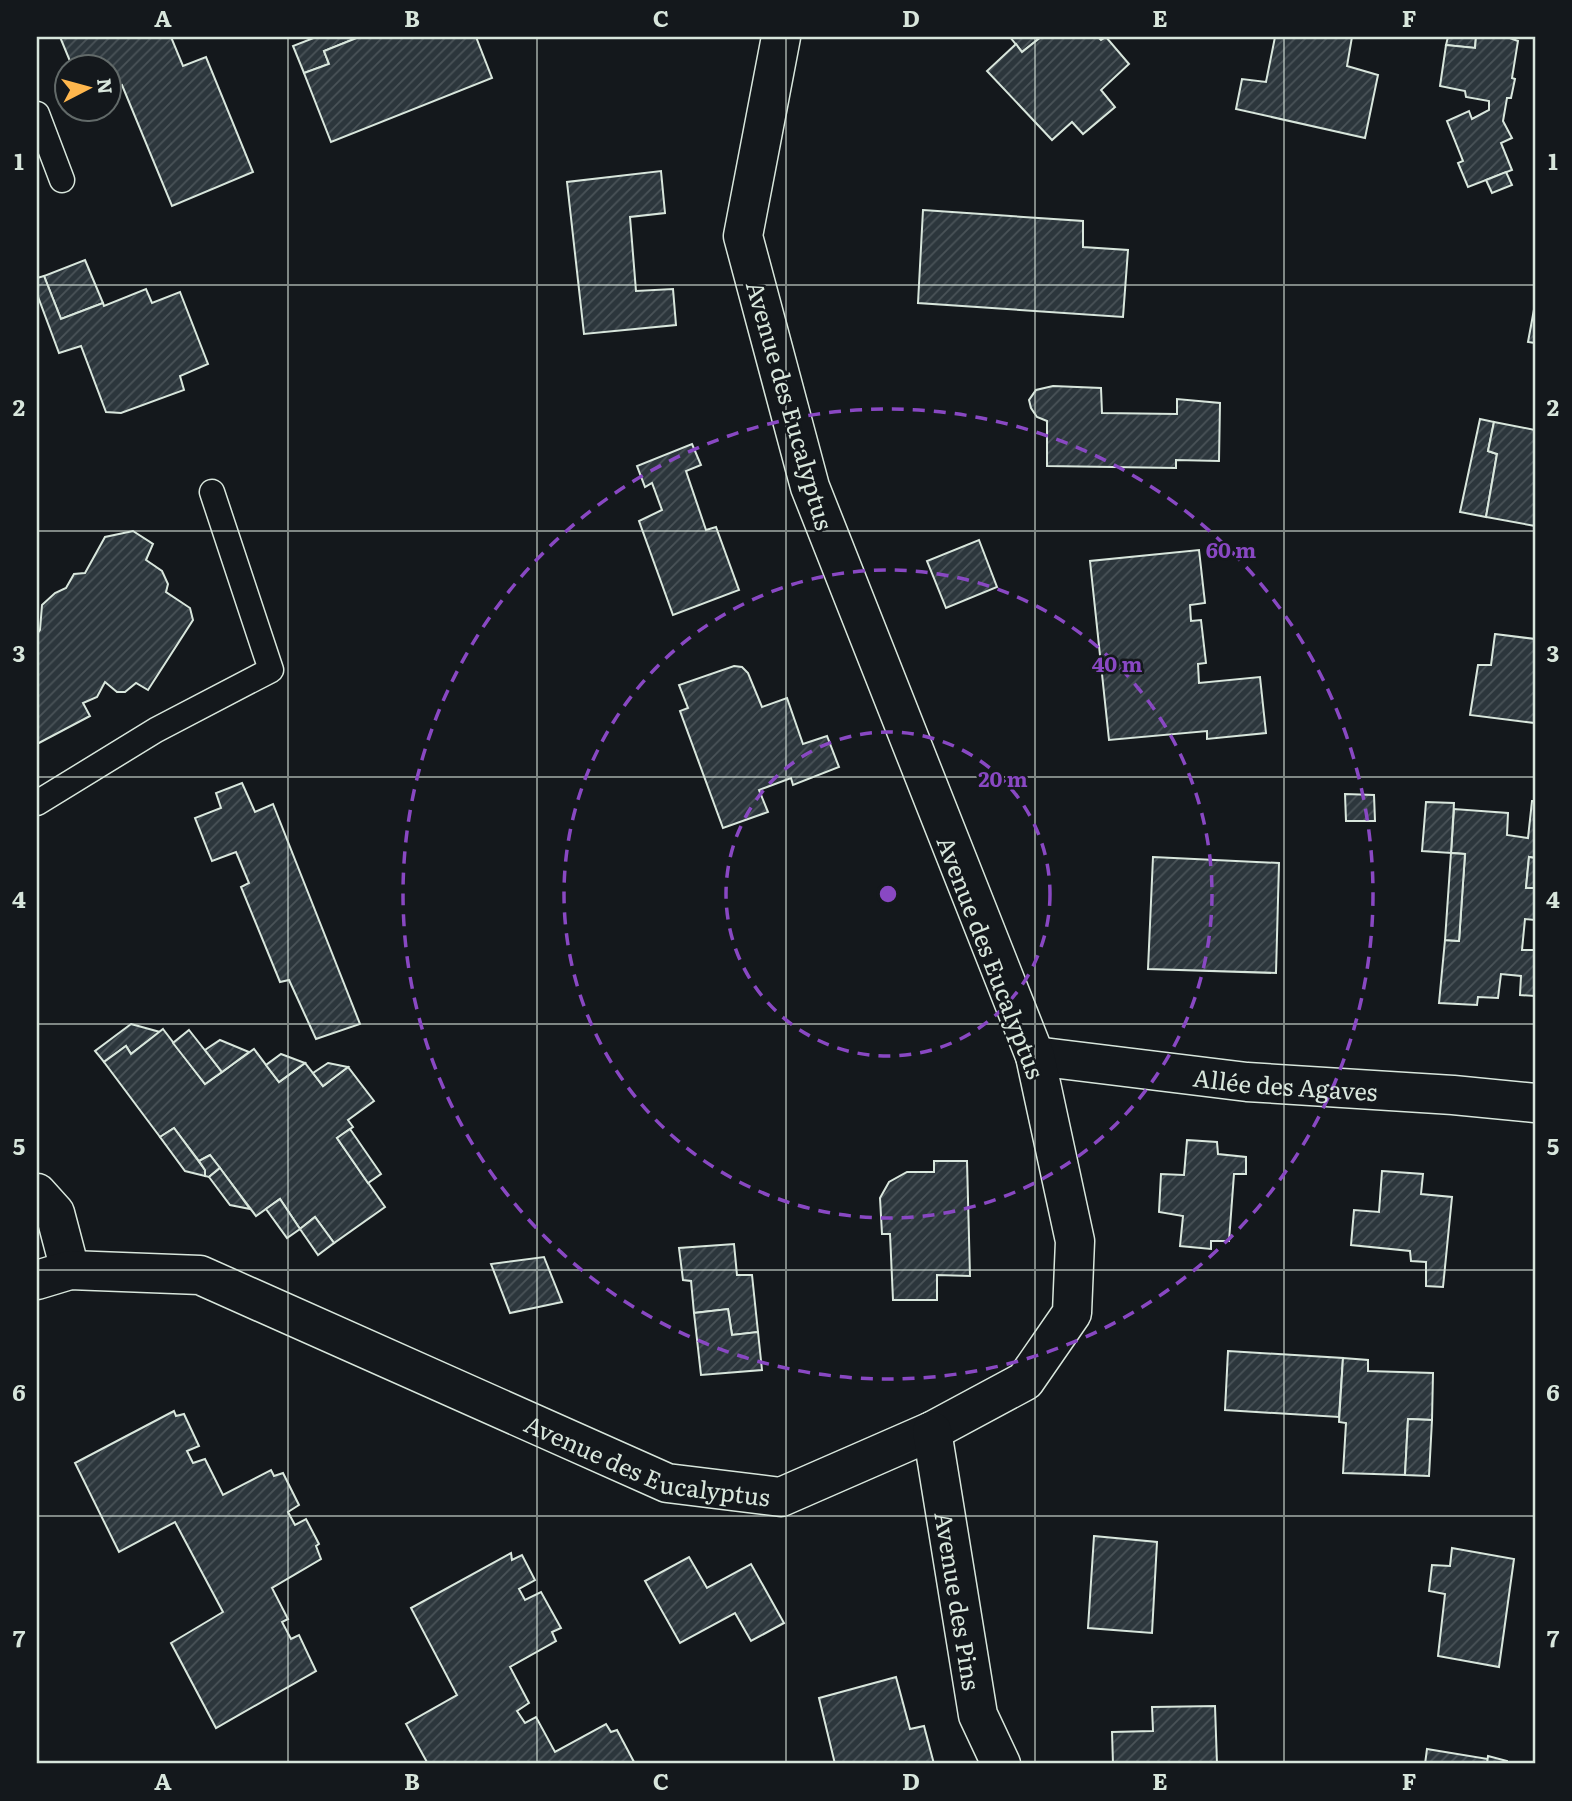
<svg xmlns="http://www.w3.org/2000/svg" width="1572" height="1801" font-family="Literata,serif">
<style>
.building{fill:url(#building-hatch);stroke:#d8e6dc;stroke-width:2}
.lines{fill:none;stroke-linecap:round;stroke-linejoin:round}
.lane-casing{stroke:#d8e6dc;stroke-width:27}
.street-casing{stroke:#d8e6dc;stroke-width:41}
.lane{stroke:#14181c;stroke-width:24}
.street{stroke:#14181c;stroke-width:38}
.grid{fill:none;stroke:#d8e6dc;stroke-width:2;stroke-opacity:0.55}
.ring{fill:none;stroke:#8948c3;stroke-width:3.5;stroke-dasharray:12 9}
.labels{text-anchor:middle;dominant-baseline:central;stroke-width:5;stroke-linejoin:round;paint-order:stroke}
.street-label{font-size:24px;fill:#d8e6dc;stroke:#14181c}
.centre{fill:#8948c3;stroke:#14181c;stroke-width:3.5}
.ring-label{font-size:21px;text-anchor:middle;font-weight:bold;fill:#8948c3;stroke:#14181c;stroke-width:5;stroke-linejoin:round;paint-order:stroke}
.neatline{fill:none;stroke:#d8e6dc;stroke-width:2.5}
.grid-label{font-size:23px;text-anchor:middle;font-weight:bold;fill:#d8e6dc}
</style>
<defs>
<pattern id="building-hatch" width="6" height="6" patternUnits="userSpaceOnUse" patternTransform="scale(1.75)"><rect width="6" height="6" fill="#2c363c"/><path d="M-1 1l2-2M0 6l6-6M5 7l2-2" fill="none" stroke="#4a5358"/></pattern>
</defs>
<rect width="100%" height="100%" fill="#14181c"/>
<g class="building">
<path d="M 60,37 L 171,37 L 183,66 L 206,57 L 253,172 L 172,206 L 122,85 L 108,90 L 108,66 L 72,66 Z"/>
<path d="M 316,37 L 359,37 L 324,51 L 329,64 L 304,73 L 293,46 Z"/>
<path d="M 359,37 L 476,37 L 492,78 L 331,142 L 304,73 L 329,64 L 324,51 Z"/>
<path d="M 1010,37 L 1041,37 L 1022,52 Z"/>
<path d="M 1041,37 L 1098,37 L 1101,40 L 1106,37 L 1129,64 L 1101,90 L 1115,107 L 1083,134 L 1072,122 L 1052,140 L 987,71 L 1016,44 L 1022,52 Z"/>
<path d="M 1275,37 L 1352,37 L 1347,66 L 1378,75 L 1365,138 L 1236,109 L 1242,79 L 1266,82 Z"/>
<path d="M 1448,37 L 1476,37 L 1475,48 L 1446,45 Z"/>
<path d="M 1476,37 L 1507,37 L 1518,41 L 1512,78 L 1515,79 L 1511,98 L 1507,98 L 1503,121 L 1512,138 L 1501,143 L 1512,170 L 1468,187 L 1458,163 L 1463,161 L 1447,121 L 1469,111 L 1472,119 L 1489,110 L 1489,101 L 1466,97 L 1465,91 L 1440,86 L 1446,45 L 1475,48 Z"/>
<path d="M 661,171 L 665,213 L 630,217 L 636,291 L 673,289 L 676,325 L 584,334 L 567,182 Z"/>
<path d="M 1506,172 L 1512,185 L 1492,193 L 1486,180 Z"/>
<path d="M 923,210 L 1083,221 L 1083,247 L 1128,250 L 1123,317 L 918,303 Z"/>
<path d="M 85,260 L 103,303 L 61,319 L 44,276 Z"/>
<path d="M 44,276 L 61,319 L 103,303 L 104,306 L 146,289 L 152,303 L 180,292 L 208,364 L 180,376 L 184,390 L 121,413 L 106,412 L 81,346 L 59,353 L 37,294 L 37,278 Z"/>
<path d="M 1535,304 L 1535,343 L 1528,342 Z"/>
<path d="M 1053,386 L 1101,388 L 1102,413 L 1177,414 L 1177,399 L 1220,403 L 1219,461 L 1176,460 L 1176,468 L 1047,466 L 1047,421 L 1037,417 L 1031,408 L 1029,400 L 1036,390 Z"/>
<path d="M 1480,419 L 1494,422 L 1488,451 L 1497,454 L 1486,517 L 1460,512 Z"/>
<path d="M 1494,422 L 1535,430 L 1535,526 L 1486,517 L 1497,454 L 1488,451 Z"/>
<path d="M 692,444 L 701,465 L 686,471 L 706,530 L 716,527 L 739,590 L 673,615 L 639,521 L 662,510 L 652,483 L 645,487 L 637,466 Z"/>
<path d="M 133,531 L 153,544 L 146,560 L 162,571 L 168,584 L 166,592 L 190,608 L 193,620 L 148,690 L 136,683 L 125,692 L 117,692 L 105,682 L 97,697 L 83,703 L 90,716 L 37,744 L 37,634 L 40,630 L 42,605 L 55,593 L 66,588 L 74,574 L 85,573 L 105,537 Z"/>
<path d="M 979,540 L 997,587 L 946,608 L 927,561 Z"/>
<path d="M 1199,550 L 1205,603 L 1190,605 L 1191,621 L 1201,620 L 1206,663 L 1198,664 L 1199,683 L 1260,677 L 1266,733 L 1207,739 L 1207,731 L 1109,740 L 1090,561 Z"/>
<path d="M 1495,634 L 1535,639 L 1535,723 L 1470,715 L 1478,665 L 1491,665 Z"/>
<path d="M 734,666 L 742,667 L 748,673 L 762,707 L 787,698 L 803,744 L 827,736 L 839,767 L 793,785 L 791,778 L 759,790 L 768,812 L 723,828 L 680,711 L 688,708 L 679,685 Z"/>
<path d="M 242,783 L 255,812 L 273,804 L 360,1024 L 316,1039 L 289,980 L 280,982 L 241,887 L 249,883 L 236,852 L 212,861 L 195,818 L 221,808 L 216,793 Z"/>
<path d="M 1345,794 L 1374,795 L 1375,821 L 1346,821 Z"/>
<path d="M 1532,801 L 1535,801 L 1535,858 L 1529,857 L 1526,888 L 1535,888 L 1535,920 L 1525,919 L 1522,950 L 1535,950 L 1535,996 L 1520,995 L 1521,976 L 1501,974 L 1498,998 L 1478,997 L 1477,1005 L 1439,1003 L 1445,940 L 1459,941 L 1465,854 L 1451,853 L 1454,809 L 1508,813 L 1507,835 L 1528,838 Z"/>
<path d="M 1426,802 L 1454,803 L 1451,853 L 1422,851 Z"/>
<path d="M 1451,853 L 1465,854 L 1459,941 L 1445,940 Z"/>
<path d="M 1153,857 L 1279,863 L 1276,973 L 1148,969 Z"/>
<path d="M 1529,857 L 1535,858 L 1535,888 L 1526,888 Z"/>
<path d="M 131,1024 L 160,1032 L 131,1054 L 126,1046 L 104,1062 L 95,1051 Z"/>
<path d="M 163,1029 L 205,1084 L 254,1049 L 279,1082 L 305,1063 L 323,1086 L 348,1067 L 374,1101 L 348,1120 L 353,1127 L 337,1138 L 385,1207 L 334,1243 L 315,1217 L 300,1229 L 280,1199 L 256,1216 L 210,1155 L 199,1161 L 174,1128 L 160,1137 L 104,1062 L 126,1046 L 131,1054 Z"/>
<path d="M 189,1030 L 222,1072 L 205,1084 L 173,1043 Z"/>
<path d="M 220,1040 L 249,1052 L 222,1072 L 205,1050 Z"/>
<path d="M 281,1054 L 305,1063 L 279,1082 L 266,1065 Z"/>
<path d="M 328,1063 L 348,1067 L 323,1086 L 313,1073 Z"/>
<path d="M 174,1128 L 205,1170 L 205,1176 L 185,1171 L 160,1137 Z"/>
<path d="M 350,1129 L 381,1174 L 368,1183 L 337,1138 Z"/>
<path d="M 1187,1140 L 1217,1142 L 1218,1154 L 1246,1157 L 1246,1174 L 1234,1174 L 1229,1241 L 1211,1241 L 1211,1249 L 1180,1246 L 1183,1216 L 1159,1212 L 1161,1174 L 1184,1175 Z"/>
<path d="M 210,1155 L 220,1168 L 209,1177 L 205,1176 L 205,1170 L 199,1161 Z"/>
<path d="M 934,1161 L 967,1161 L 970,1276 L 937,1275 L 937,1300 L 893,1300 L 890,1234 L 882,1234 L 880,1198 L 889,1182 L 907,1172 L 934,1172 Z"/>
<path d="M 220,1168 L 250,1209 L 230,1205 L 209,1177 Z"/>
<path d="M 1382,1171 L 1423,1174 L 1421,1194 L 1452,1197 L 1443,1287 L 1426,1286 L 1426,1262 L 1411,1261 L 1410,1251 L 1351,1245 L 1354,1210 L 1379,1212 Z"/>
<path d="M 280,1199 L 300,1229 L 287,1238 L 266,1209 Z"/>
<path d="M 315,1217 L 334,1243 L 318,1255 L 300,1229 Z"/>
<path d="M 734,1244 L 737,1275 L 752,1275 L 758,1332 L 732,1335 L 728,1309 L 694,1313 L 691,1281 L 683,1280 L 679,1248 Z"/>
<path d="M 544,1257 L 562,1302 L 510,1313 L 491,1264 Z"/>
<path d="M 728,1309 L 732,1335 L 758,1332 L 762,1370 L 701,1375 L 694,1313 Z"/>
<path d="M 1228,1351 L 1343,1358 L 1339,1417 L 1225,1410 Z"/>
<path d="M 1343,1358 L 1368,1360 L 1368,1371 L 1433,1373 L 1432,1420 L 1408,1419 L 1405,1475 L 1343,1473 L 1346,1423 L 1339,1422 Z"/>
<path d="M 174,1411 L 176,1416 L 184,1414 L 199,1446 L 187,1451 L 193,1463 L 205,1459 L 223,1495 L 271,1470 L 274,1476 L 283,1473 L 299,1505 L 288,1512 L 295,1525 L 306,1519 L 319,1544 L 316,1546 L 321,1559 L 272,1588 L 288,1619 L 282,1622 L 291,1639 L 299,1635 L 316,1671 L 216,1728 L 171,1643 L 223,1612 L 175,1522 L 119,1552 L 75,1463 Z"/>
<path d="M 1408,1419 L 1432,1420 L 1429,1476 L 1405,1475 Z"/>
<path d="M 1094,1536 L 1157,1542 L 1152,1633 L 1088,1628 Z"/>
<path d="M 1452,1548 L 1514,1559 L 1499,1667 L 1438,1656 L 1445,1594 L 1429,1591 L 1432,1565 L 1450,1566 Z"/>
<path d="M 511,1553 L 512,1560 L 522,1555 L 535,1580 L 519,1589 L 525,1600 L 541,1592 L 561,1628 L 552,1632 L 556,1641 L 510,1667 L 529,1703 L 517,1711 L 525,1723 L 536,1717 L 555,1752 L 606,1724 L 611,1732 L 617,1730 L 634,1762 L 628,1764 L 428,1764 L 406,1724 L 457,1695 L 411,1608 Z"/>
<path d="M 689,1557 L 707,1588 L 751,1564 L 784,1623 L 751,1641 L 735,1613 L 680,1643 L 645,1581 Z"/>
<path d="M 896,1677 L 910,1729 L 924,1726 L 934,1764 L 835,1764 L 819,1698 Z"/>
<path d="M 1215,1706 L 1217,1764 L 1113,1764 L 1112,1732 L 1153,1731 L 1152,1707 Z"/>
<path d="M 1427,1749 L 1488,1759 L 1487,1764 L 1425,1764 Z"/>
<path d="M 1488,1756 L 1507,1761 L 1507,1764 L 1487,1764 Z"/>
</g>
<g class="lines">
<defs>
<g id="lane">
<path d="M 37,114 L 62,180"/>
<path d="M 37,803 L 156,730 L 271,670 L 212,492"/>
</g>
<g id="street">
<path id="s1" d="M 1035,1056 L 1247,1082 L 1453,1095 L 1535,1103"/>
<path d="M 37,1193 L 55,1213 L 70,1270"/>
<path id="s2" d="M 37,1280 L 70,1270 L 200,1275 L 667,1483 L 781,1497 L 932,1431 L 1025,1381 L 1072,1313 L 1075,1241 L 1035,1056 L 810,487 L 743,236 L 781,37"/>
<path id="s3" d="M 932,1431 L 978,1715 L 1001,1764"/>
</g>
</defs>
<use href="#lane" class="lane-casing"/>
<use href="#street" class="street-casing"/>
<use href="#lane" class="lane"/>
<use href="#street" class="street"/>
</g>
<path class="grid" d="M 288,37 L 288,1764M 537,37 L 537,1764M 786,37 L 786,1764M 1035,37 L 1035,1764M 1284,37 L 1284,1764M 37,285 L 1535,285M 37,531 L 1535,531M 37,777 L 1535,777M 37,1024 L 1535,1024M 37,1270 L 1535,1270M 37,1516 L 1535,1516"/>
<g class="ring">
<circle cx="888" cy="894" r="162"/>
<circle cx="888" cy="894" r="324"/>
<circle cx="888" cy="894" r="485"/>
</g>
<g class="labels">
<g class="street-label">
<text transform="translate(791 405) rotate(74)">Avenue des Eucalyptus</text>
<text transform="translate(992 957) rotate(69)">Avenue des Eucalyptus</text>
<text stroke="none"><textPath href="#s1" startOffset="252">Allée des Agaves</textPath></text>
<text stroke="none"><textPath href="#s2" startOffset="651">Avenue des Eucalyptus</textPath></text>
<text stroke="none"><textPath href="#s3" startOffset="172">Avenue des Pins</textPath></text>
</g>
</g>
<circle cx="888" cy="894" r="10" class="centre"/>
<g class="ring-label">
<text x="1231" y="558">60 m</text>
<text x="1117" y="672">40 m</text>
<text x="1003" y="787">20 m</text>
</g>
<rect width="1572" height="1801" fill="none" stroke="#14181c" stroke-width="77"/>
<g transform="translate(88 88) rotate(84)"><circle r="33" fill="#14181c" stroke="#626a69" stroke-width="2"/>
<path d="M0-5L12 26L0 18L-12 26Z" fill="#ffb74d"/>
<text y="-10" font-size="19" font-weight="bold" text-anchor="middle" fill="#d8e6dc">N</text>
</g>
<rect x="38" y="38" width="1496" height="1724" class="neatline"/>
<g class="grid-label">
<text x="163" y="27">A</text>
<text x="412" y="27">B</text>
<text x="661" y="27">C</text>
<text x="911" y="27">D</text>
<text x="1160" y="27">E</text>
<text x="1409" y="27">F</text>
<text x="19" y="170">1</text>
<text x="1553" y="170">1</text>
<text x="19" y="416">2</text>
<text x="1553" y="416">2</text>
<text x="19" y="662">3</text>
<text x="1553" y="662">3</text>
<text x="19" y="908">4</text>
<text x="1553" y="908">4</text>
<text x="19" y="1155">5</text>
<text x="1553" y="1155">5</text>
<text x="19" y="1401">6</text>
<text x="1553" y="1401">6</text>
<text x="19" y="1647">7</text>
<text x="1553" y="1647">7</text>
<text x="163" y="1790">A</text>
<text x="412" y="1790">B</text>
<text x="661" y="1790">C</text>
<text x="911" y="1790">D</text>
<text x="1160" y="1790">E</text>
<text x="1409" y="1790">F</text>
</g>
</svg>
